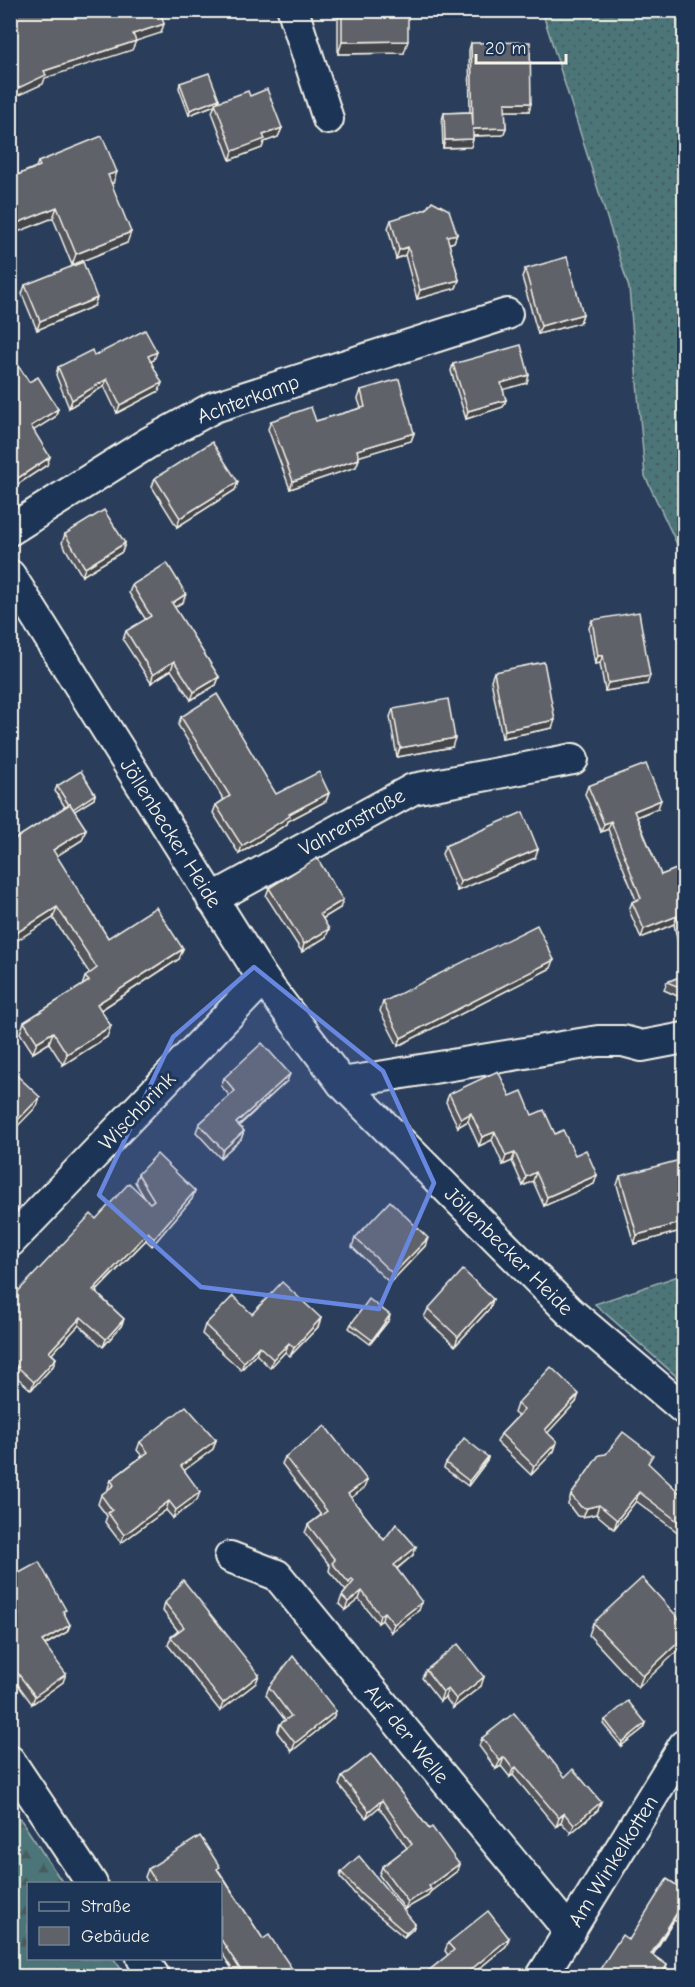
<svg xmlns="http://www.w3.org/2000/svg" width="695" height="1987" font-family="'Comic Neue',sans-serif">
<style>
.grass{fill:url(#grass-dots);stroke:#a0b2b0;stroke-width:1.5}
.forest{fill:url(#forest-firs);stroke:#a0b2b0;stroke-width:1.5}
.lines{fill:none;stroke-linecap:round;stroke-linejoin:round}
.street-casing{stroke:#f4f1e8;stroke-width:34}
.street{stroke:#1d3557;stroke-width:30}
.wall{fill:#53545b;stroke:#f4f1e8;stroke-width:1.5}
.shaded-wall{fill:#43454a;stroke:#f4f1e8;stroke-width:1.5}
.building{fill:#60626a;stroke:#f4f1e8;stroke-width:1.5}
.marked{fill:#6887de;fill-opacity:0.2;stroke:#6887de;stroke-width:4.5;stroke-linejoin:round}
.labels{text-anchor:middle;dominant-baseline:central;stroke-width:6;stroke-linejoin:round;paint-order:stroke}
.street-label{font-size:21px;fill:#f4f1e8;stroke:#1d3557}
</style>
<defs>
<pattern id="grass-dots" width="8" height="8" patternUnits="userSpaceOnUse" patternTransform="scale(1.5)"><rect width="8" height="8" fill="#4c7478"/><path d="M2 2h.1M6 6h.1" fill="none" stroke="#4a5c5c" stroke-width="1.8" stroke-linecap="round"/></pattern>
<pattern id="forest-firs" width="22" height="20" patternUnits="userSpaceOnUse" patternTransform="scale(1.5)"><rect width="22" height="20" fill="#4c7478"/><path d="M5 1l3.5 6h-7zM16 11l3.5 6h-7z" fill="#4a5c5c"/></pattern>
</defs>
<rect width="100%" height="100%" fill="#2a3e5b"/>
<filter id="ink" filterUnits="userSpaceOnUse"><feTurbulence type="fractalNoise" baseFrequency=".0167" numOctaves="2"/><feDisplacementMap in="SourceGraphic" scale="12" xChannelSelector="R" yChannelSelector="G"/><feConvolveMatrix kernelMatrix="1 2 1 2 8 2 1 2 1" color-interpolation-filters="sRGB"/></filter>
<g filter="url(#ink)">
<g class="grass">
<path d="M 542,11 L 684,11 L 684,559 L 645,476 L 629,288 Z"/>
<path d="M 684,1274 L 684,1383 L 595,1304 Z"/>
</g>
<path class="forest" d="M 11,1805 L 63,1883 L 28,1884 L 28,1958 L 114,1959 L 126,1976 L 11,1976 Z"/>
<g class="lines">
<defs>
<g id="street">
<path d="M 293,10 L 328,119"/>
<path d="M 10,530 L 148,443 L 214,407 L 507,314"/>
<path d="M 10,575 L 263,979 L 342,1083 L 570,1312 L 684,1409"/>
<path d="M 212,899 L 413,789 L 573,759"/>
<path d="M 342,1083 L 598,1041 L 623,1041 L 642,1046 L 684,1038"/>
<path d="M 10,1242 L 263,979"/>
<path d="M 230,1557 L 277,1575 L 570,1932"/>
<path d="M 10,1761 L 92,1884"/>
<path d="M 142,1958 L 154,1976"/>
<path d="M 542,1976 L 684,1745"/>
</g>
</defs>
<use href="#street" class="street-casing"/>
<use href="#street" class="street"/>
</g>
<g class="wall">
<path d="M 338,10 L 408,10 L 404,53 L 338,54 Z"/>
<path d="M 471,43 L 531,103 L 529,111 L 505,111 L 506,128 L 503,135 L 473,136 L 473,139 L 471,147 L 443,148 L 442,120 L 444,113 L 470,112 L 469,50 Z"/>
<path d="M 180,83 L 219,99 L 218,103 L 250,96 L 282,128 L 278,137 L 264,142 L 262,148 L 230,160 L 212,112 L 215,105 L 189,115 L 179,88 Z"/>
<path d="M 38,162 L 113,183 L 111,184 L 127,243 L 72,265 L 53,218 L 10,235 L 10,178 L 36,167 Z"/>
<path d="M 391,220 L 457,234 L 454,242 L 449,244 L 459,280 L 456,288 L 417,299 L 405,255 L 396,259 L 388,228 Z"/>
<path d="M 525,269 L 583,314 L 580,323 L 538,334 L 522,277 Z"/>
<path d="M 25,285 L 94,306 L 37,330 L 22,294 Z"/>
<path d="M 10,353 L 29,382 L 58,409 L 55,417 L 33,430 L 47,465 L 12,488 L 10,486 Z"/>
<path d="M 94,356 L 154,360 L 151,361 L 159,391 L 117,413 L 104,386 L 69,408 L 56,375 L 58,367 Z"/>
<path d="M 453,364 L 527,383 L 503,389 L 506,400 L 503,407 L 466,419 L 451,371 Z"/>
<path d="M 361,390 L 414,433 L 411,441 L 359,456 L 359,459 L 356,467 L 290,489 L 268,429 L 271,421 L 316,421 L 361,408 L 358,399 Z"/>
<path d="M 155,478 L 238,482 L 235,490 L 177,527 L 152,487 Z"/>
<path d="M 65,534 L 125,543 L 122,552 L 82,576 L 62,543 Z"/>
<path d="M 132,585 L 183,602 L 174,607 L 219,677 L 216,685 L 191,700 L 171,670 L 151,683 L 123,640 L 126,631 L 146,620 L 129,593 Z"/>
<path d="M 592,620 L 647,684 L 605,691 L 600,663 L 595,664 L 589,628 Z"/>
<path d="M 494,672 L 552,728 L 502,738 L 491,680 Z"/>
<path d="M 393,709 L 452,747 L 397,757 L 390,717 Z"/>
<path d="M 181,717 L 276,794 L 329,793 L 326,801 L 288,821 L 287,824 L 239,854 L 213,813 L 216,805 L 224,800 L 178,725 Z"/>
<path d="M 57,786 L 95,794 L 94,799 L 74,811 L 86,829 L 82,840 L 56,856 L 108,938 L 179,959 L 101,1010 L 107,1037 L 63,1065 L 49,1043 L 33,1053 L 20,1033 L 24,1022 L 82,986 L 85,977 L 90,974 L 53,918 L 12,841 L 65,807 L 55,791 Z"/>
<path d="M 588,786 L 658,808 L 637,817 L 661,875 L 684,866 L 684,999 L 664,990 L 667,982 L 681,976 L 680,969 L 682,962 L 674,924 L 641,938 L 629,910 L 632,902 L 636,900 L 608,829 L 601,832 L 585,794 Z"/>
<path d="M 445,846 L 535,858 L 457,891 L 442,854 Z"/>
<path d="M 269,888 L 340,908 L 322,919 L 326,937 L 302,952 L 266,896 Z"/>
<path d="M 551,968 L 398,1046 L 380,1011 L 383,1002 Z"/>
<path d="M 224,1078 L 287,1081 L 239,1126 L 244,1131 L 241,1139 L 220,1158 L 196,1132 L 199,1124 L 230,1096 L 221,1086 Z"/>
<path d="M 449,1094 L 510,1096 L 555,1134 L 575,1155 L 597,1175 L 594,1184 L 544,1206 L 533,1181 L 523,1186 L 512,1161 L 503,1165 L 492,1140 L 479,1146 L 468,1121 L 458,1127 L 446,1102 Z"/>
<path d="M 138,1174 L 192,1199 L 152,1246 L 146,1240 L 96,1292 L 124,1319 L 121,1326 L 103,1347 L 79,1325 L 52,1354 L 56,1358 L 53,1366 L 31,1390 L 10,1371 L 10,1300 L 96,1219 L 146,1200 L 135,1182 Z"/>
<path d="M 684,1175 L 684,1230 L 634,1244 L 617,1185 L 620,1176 Z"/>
<path d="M 355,1238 L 425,1246 L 390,1283 L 352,1247 Z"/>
<path d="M 493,1299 L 490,1308 L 455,1346 L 424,1317 L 428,1309 Z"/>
<path d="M 252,1314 L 321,1318 L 318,1327 L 290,1356 L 285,1352 L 270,1368 L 256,1354 L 241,1370 L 202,1334 L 205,1325 Z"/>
<path d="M 389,1320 L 370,1344 L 349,1328 L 351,1324 Z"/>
<path d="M 576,1402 L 547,1433 L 557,1442 L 554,1451 L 531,1475 L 497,1442 L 501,1434 L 518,1416 L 514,1413 L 517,1404 Z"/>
<path d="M 216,1440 L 213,1449 L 184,1470 L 197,1500 L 173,1518 L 166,1510 L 121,1543 L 105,1522 L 107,1516 L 98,1504 L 101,1495 L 109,1490 L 108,1488 L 111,1480 L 142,1456 L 137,1450 L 140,1442 Z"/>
<path d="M 285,1457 L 364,1488 L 351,1498 L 384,1540 L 416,1547 L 413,1555 L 397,1569 L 419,1610 L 391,1632 L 382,1620 L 378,1623 L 359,1599 L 345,1610 L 339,1604 L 342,1596 L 346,1591 L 329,1571 L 330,1566 L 305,1533 L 308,1525 L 321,1515 L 282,1464 Z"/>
<path d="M 488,1457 L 487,1461 L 468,1486 L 444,1468 L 446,1463 Z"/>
<path d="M 649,1465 L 684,1497 L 684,1537 L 636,1501 L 614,1529 L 596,1514 L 583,1517 L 577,1516 L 568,1504 L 571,1495 Z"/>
<path d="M 10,1578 L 64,1614 L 70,1625 L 67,1632 L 45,1645 L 63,1682 L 32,1704 L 10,1674 L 10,1619 L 14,1617 L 10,1611 Z"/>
<path d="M 165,1603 L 256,1683 L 220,1711 L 168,1645 L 171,1637 L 178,1631 L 163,1611 Z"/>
<path d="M 593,1623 L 684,1624 L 638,1688 L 589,1635 Z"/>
<path d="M 426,1670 L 481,1686 L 453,1708 L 445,1697 L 440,1701 L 422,1678 Z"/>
<path d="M 269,1687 L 336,1711 L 333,1718 L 292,1751 L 277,1732 L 280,1724 L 285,1720 L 266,1695 Z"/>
<path d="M 605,1720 L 646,1723 L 644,1728 L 621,1746 L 603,1724 Z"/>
<path d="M 482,1738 L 565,1777 L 598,1810 L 571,1833 L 561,1822 L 556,1827 L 513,1775 L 510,1777 L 501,1766 L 496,1769 L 479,1746 Z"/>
<path d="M 371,1754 L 429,1829 L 459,1864 L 457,1871 L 430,1892 L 428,1896 L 405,1909 L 379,1875 L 382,1867 L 407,1848 L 379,1807 L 366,1818 L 339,1785 L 342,1777 Z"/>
<path d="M 148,1869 L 219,1871 L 263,1939 L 293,1970 L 291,1977 L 237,1977 L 220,1950 L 220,1884 L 149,1884 L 145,1877 Z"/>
<path d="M 341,1872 L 415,1924 L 413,1929 L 404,1937 L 360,1900 L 340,1877 Z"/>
<path d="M 684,1890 L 684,1926 L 674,1920 L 653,1955 L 667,1965 L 664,1974 L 629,1940 Z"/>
<path d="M 509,1938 L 506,1946 L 469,1977 L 421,1977 L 448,1955 L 445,1951 L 448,1943 Z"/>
</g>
<g class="shaded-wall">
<path d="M 164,24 L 161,33 L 130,43 L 133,34 Z"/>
<path d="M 136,41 L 132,50 L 45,78 L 43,84 L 10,99 L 10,92 L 44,71 Z"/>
<path d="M 408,41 L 404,53 L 338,54 L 342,42 Z"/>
<path d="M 219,99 L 217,104 L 189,115 L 190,110 Z"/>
<path d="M 505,103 L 531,103 L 529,111 L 502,111 Z"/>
<path d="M 282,128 L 278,137 L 264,142 L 262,148 L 230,160 L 233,151 L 263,135 Z"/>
<path d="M 506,128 L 503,135 L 470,136 L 473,129 Z"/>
<path d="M 473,139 L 471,147 L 443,148 L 445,140 Z"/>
<path d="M 117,172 L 113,183 L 104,186 L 108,175 Z"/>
<path d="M 57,207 L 53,218 L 10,235 L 10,226 Z"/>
<path d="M 131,232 L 127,243 L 72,265 L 76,254 Z"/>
<path d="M 457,234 L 454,242 L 444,245 L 447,236 Z"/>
<path d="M 408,247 L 405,255 L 396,259 L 399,250 Z"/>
<path d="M 459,280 L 456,288 L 417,299 L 420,290 Z"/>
<path d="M 97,298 L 94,306 L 37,330 L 40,321 Z"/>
<path d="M 583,314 L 580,323 L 538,334 L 541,326 Z"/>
<path d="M 157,352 L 154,360 L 145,364 L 148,356 Z"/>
<path d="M 529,375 L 527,383 L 498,391 L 501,383 Z"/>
<path d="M 107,379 L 104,386 L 69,408 L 72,400 Z"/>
<path d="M 162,383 L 159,391 L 117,413 L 120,405 Z"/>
<path d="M 506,400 L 503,407 L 466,419 L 468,411 Z"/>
<path d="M 58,409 L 55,417 L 28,434 L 31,426 Z"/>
<path d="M 414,433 L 411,441 L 354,458 L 357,450 Z"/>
<path d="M 50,457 L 47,465 L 12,488 L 15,480 Z"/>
<path d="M 359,459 L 356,467 L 290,489 L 293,481 Z"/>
<path d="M 238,482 L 235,490 L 177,527 L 180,518 Z"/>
<path d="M 125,543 L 122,552 L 82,576 L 85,568 Z"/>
<path d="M 186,594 L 183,602 L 169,611 L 172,603 Z"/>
<path d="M 603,655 L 600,663 L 595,664 L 598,656 Z"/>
<path d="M 174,661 L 171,670 L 151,683 L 153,675 Z"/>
<path d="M 650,676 L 647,684 L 605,691 L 608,683 Z"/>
<path d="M 219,677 L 216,685 L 191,700 L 194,692 Z"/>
<path d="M 555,720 L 552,728 L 502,738 L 505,730 Z"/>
<path d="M 455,738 L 452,747 L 397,757 L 400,748 Z"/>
<path d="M 329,793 L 326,801 L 288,821 L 287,824 L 239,854 L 242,846 L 289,814 Z"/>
<path d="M 95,794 L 94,799 L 70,814 L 72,809 Z"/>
<path d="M 661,800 L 658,808 L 631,819 L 634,811 Z"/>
<path d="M 611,821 L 608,829 L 601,832 L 604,824 Z"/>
<path d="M 86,829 L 82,840 L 49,861 L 53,850 Z"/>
<path d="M 538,849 L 535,858 L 457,891 L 460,882 Z"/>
<path d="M 343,900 L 340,908 L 317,922 L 320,914 Z"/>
<path d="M 57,907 L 53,918 L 10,945 L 10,937 Z"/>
<path d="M 677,916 L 674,924 L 641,938 L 644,929 Z"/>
<path d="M 329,929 L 326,937 L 302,952 L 304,944 Z"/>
<path d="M 183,949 L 179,959 L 93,1015 L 97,1004 Z"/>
<path d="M 554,960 L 551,968 L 398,1046 L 401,1038 Z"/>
<path d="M 111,1026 L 107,1037 L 63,1065 L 67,1054 Z"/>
<path d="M 53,1032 L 49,1043 L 33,1053 L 37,1042 Z"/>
<path d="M 290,1074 L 287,1081 L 233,1130 L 236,1123 Z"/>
<path d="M 40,1097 L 37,1106 L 10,1134 L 10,1128 Z"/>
<path d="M 471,1113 L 468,1121 L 458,1127 L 461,1119 Z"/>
<path d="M 244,1131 L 241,1139 L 220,1158 L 223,1150 Z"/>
<path d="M 495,1132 L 492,1140 L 479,1146 L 482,1137 Z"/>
<path d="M 515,1153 L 512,1161 L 503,1165 L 506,1156 Z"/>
<path d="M 536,1172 L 533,1181 L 523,1186 L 526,1177 Z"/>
<path d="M 597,1175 L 594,1184 L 544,1206 L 547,1197 Z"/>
<path d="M 195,1191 L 192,1199 L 152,1246 L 154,1238 Z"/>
<path d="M 684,1222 L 684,1230 L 634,1244 L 637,1235 Z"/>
<path d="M 148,1232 L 146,1240 L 90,1297 L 93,1290 Z"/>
<path d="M 428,1238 L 425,1246 L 390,1283 L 393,1274 Z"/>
<path d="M 493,1299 L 490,1308 L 455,1346 L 458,1337 Z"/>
<path d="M 390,1315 L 389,1320 L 370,1344 L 372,1340 Z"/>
<path d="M 81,1317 L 79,1325 L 46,1360 L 49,1352 Z"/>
<path d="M 321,1318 L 318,1327 L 290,1356 L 294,1348 Z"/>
<path d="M 124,1319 L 121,1326 L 103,1347 L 106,1339 Z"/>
<path d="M 289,1343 L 285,1352 L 270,1368 L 273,1359 Z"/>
<path d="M 259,1346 L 256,1354 L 241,1370 L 244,1362 Z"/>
<path d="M 56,1358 L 53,1366 L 31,1390 L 34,1382 Z"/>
<path d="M 579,1394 L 576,1402 L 542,1439 L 545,1430 Z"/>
<path d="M 216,1440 L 213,1449 L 178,1475 L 181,1466 Z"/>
<path d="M 557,1442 L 554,1451 L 531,1475 L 534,1466 Z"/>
<path d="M 488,1457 L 487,1461 L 468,1486 L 469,1481 Z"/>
<path d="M 367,1480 L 364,1488 L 345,1502 L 348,1494 Z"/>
<path d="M 200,1492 L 197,1500 L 173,1518 L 176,1510 Z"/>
<path d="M 639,1492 L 636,1501 L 614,1529 L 617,1520 Z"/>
<path d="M 169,1501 L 166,1510 L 121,1543 L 124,1535 Z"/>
<path d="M 599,1505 L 596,1514 L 583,1517 L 587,1508 Z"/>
<path d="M 416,1547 L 413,1555 L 391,1573 L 394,1565 Z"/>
<path d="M 362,1591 L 359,1599 L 345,1610 L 348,1602 Z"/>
<path d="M 422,1602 L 419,1610 L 391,1632 L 394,1624 Z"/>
<path d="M 384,1612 L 382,1620 L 378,1623 L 380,1615 Z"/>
<path d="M 70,1625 L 67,1632 L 39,1648 L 42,1641 Z"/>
<path d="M 684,1637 L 684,1645 L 638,1688 L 643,1676 Z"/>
<path d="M 66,1674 L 63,1682 L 32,1704 L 35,1696 Z"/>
<path d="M 259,1675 L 256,1683 L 220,1711 L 223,1703 Z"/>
<path d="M 484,1677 L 481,1686 L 453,1708 L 456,1699 Z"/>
<path d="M 448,1689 L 445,1697 L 440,1701 L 443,1692 Z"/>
<path d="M 336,1711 L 333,1718 L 292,1751 L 295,1743 Z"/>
<path d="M 646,1723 L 644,1728 L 621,1746 L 622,1742 Z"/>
<path d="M 504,1757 L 501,1766 L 496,1769 L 500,1761 Z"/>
<path d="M 516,1767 L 513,1775 L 510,1777 L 513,1769 Z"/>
<path d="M 382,1800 L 379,1807 L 366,1818 L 369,1811 Z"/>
<path d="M 601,1802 L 598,1810 L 571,1833 L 574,1825 Z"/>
<path d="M 564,1813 L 561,1822 L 556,1827 L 559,1818 Z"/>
<path d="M 459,1864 L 457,1871 L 430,1892 L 428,1896 L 405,1909 L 408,1902 Z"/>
<path d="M 678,1911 L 674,1920 L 647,1964 L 651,1954 Z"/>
<path d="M 415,1924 L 413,1929 L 404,1937 L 406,1933 Z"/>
<path d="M 509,1938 L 506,1946 L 469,1977 L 462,1977 Z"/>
<path d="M 667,1965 L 664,1974 L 662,1977 L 660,1977 Z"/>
<path d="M 293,1970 L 291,1977 L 284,1977 Z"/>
</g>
<g class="building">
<path d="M 10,10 L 160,10 L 164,24 L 133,34 L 136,41 L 44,71 L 46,75 L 10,92 Z"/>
<path d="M 342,10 L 408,10 L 408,41 L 342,42 Z"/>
<path d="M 530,42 L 531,103 L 505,103 L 506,128 L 473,129 L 473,139 L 445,140 L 444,113 L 472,112 L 473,126 L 471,43 Z"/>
<path d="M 209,73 L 219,99 L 190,110 L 180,83 Z"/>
<path d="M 267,89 L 282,128 L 263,135 L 265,139 L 233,151 L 215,103 L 248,91 L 250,96 Z"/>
<path d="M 102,136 L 117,172 L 108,175 L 131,232 L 76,254 L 57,207 L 10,226 L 10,178 L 40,166 L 38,162 Z"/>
<path d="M 432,201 L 449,210 L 457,234 L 447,236 L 459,280 L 420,290 L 408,247 L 399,250 L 391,220 L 426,209 Z"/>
<path d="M 567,257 L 583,314 L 541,326 L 525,269 Z"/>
<path d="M 83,262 L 97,298 L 40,321 L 25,285 Z"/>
<path d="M 145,330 L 157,352 L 148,356 L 162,383 L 120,405 L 107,379 L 72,400 L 58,367 L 92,350 L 94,356 Z"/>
<path d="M 521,345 L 529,375 L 501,383 L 506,400 L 468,411 L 453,364 Z"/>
<path d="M 10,353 L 29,382 L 38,377 L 58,409 L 31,426 L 50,457 L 15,480 L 10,473 Z"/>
<path d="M 399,379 L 414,433 L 357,450 L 359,459 L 293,481 L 271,421 L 311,407 L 316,421 L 365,407 L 361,390 Z"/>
<path d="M 212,442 L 238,482 L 180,518 L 155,478 Z"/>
<path d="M 104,510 L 125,543 L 85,568 L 65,534 Z"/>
<path d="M 167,563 L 186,594 L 172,603 L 219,677 L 194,692 L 174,661 L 153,675 L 126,631 L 151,616 L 132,585 Z"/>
<path d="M 639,612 L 650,676 L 608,683 L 603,655 L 598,656 L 592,620 Z"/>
<path d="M 544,662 L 555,720 L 505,730 L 494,672 Z"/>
<path d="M 217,694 L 276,794 L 319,772 L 329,793 L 289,814 L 290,816 L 242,846 L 216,805 L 230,796 L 181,717 Z"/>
<path d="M 448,699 L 455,738 L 400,748 L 393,709 Z"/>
<path d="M 646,764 L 661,800 L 634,811 L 661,875 L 684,866 L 684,950 L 677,916 L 644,929 L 632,902 L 641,898 L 611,821 L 604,824 L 588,786 Z"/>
<path d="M 81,771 L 95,794 L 73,809 L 70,804 L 69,805 L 57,786 Z"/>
<path d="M 70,804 L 86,829 L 53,850 L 108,938 L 156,907 L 183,949 L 97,1004 L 111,1026 L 67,1054 L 53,1032 L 37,1042 L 24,1022 L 89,981 L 85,977 L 97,968 L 57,907 L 10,937 L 10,840 L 12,841 Z"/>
<path d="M 523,812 L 538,849 L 460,882 L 445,846 Z"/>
<path d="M 317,858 L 343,900 L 320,914 L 329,929 L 304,944 L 269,888 Z"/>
<path d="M 537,925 L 554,960 L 401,1038 L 383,1002 Z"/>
<path d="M 684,975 L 684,989 L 667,982 Z"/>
<path d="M 262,1043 L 290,1074 L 236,1123 L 244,1131 L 223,1150 L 199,1124 L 235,1091 L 224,1078 Z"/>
<path d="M 10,1069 L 40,1097 L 10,1128 Z"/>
<path d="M 498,1071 L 510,1096 L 522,1091 L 532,1115 L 544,1110 L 555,1134 L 563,1130 L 575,1155 L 586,1150 L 597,1175 L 547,1197 L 536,1172 L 526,1177 L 515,1153 L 506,1156 L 495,1132 L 482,1137 L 471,1113 L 461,1119 L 449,1094 Z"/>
<path d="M 157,1154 L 195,1191 L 154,1238 L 148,1232 L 93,1290 L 124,1319 L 106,1339 L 81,1317 L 49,1352 L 56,1358 L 34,1382 L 10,1360 L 10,1300 L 91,1214 L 96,1219 L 129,1183 L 150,1203 L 154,1200 L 138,1174 Z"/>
<path d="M 680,1160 L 684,1175 L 684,1222 L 637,1235 L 620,1176 Z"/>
<path d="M 390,1201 L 428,1238 L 393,1274 L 355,1238 Z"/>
<path d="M 463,1270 L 493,1299 L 458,1337 L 428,1309 Z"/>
<path d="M 282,1282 L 321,1318 L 294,1348 L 289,1343 L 273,1359 L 259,1346 L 244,1362 L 205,1325 L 233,1296 L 252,1314 Z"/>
<path d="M 369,1299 L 390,1315 L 372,1340 L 351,1324 Z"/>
<path d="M 551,1367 L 579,1394 L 545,1430 L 557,1442 L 534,1466 L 501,1434 L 524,1410 L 517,1404 Z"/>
<path d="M 186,1406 L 216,1440 L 181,1466 L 200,1492 L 176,1510 L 169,1501 L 124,1535 L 108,1513 L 112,1510 L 101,1495 L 114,1485 L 111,1480 L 148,1452 L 140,1442 Z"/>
<path d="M 325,1426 L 367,1480 L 348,1494 L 384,1540 L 396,1524 L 416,1547 L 394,1565 L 422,1602 L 394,1624 L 384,1612 L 380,1615 L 362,1591 L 348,1602 L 342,1596 L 354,1581 L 352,1579 L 349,1583 L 332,1563 L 335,1560 L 308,1525 L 327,1511 L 285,1457 Z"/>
<path d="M 623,1432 L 653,1455 L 648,1463 L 684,1497 L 684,1526 L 639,1492 L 617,1520 L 599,1505 L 587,1508 L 581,1507 L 571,1495 L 599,1455 L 606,1454 Z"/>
<path d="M 464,1438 L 488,1457 L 469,1481 L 446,1463 Z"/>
<path d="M 39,1562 L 66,1610 L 63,1611 L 70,1625 L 42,1641 L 66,1674 L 35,1696 L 10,1663 L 10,1643 L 12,1639 L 10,1637 L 10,1619 L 19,1614 L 10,1599 L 10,1578 Z"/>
<path d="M 642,1578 L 684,1624 L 684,1637 L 643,1676 L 593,1623 Z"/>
<path d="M 183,1580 L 259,1675 L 223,1703 L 171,1637 L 184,1627 L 165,1603 Z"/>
<path d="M 458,1644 L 484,1677 L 456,1699 L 448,1689 L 443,1692 L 426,1670 Z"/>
<path d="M 293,1656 L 336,1711 L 295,1743 L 280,1724 L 291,1716 L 269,1687 Z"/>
<path d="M 628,1701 L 646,1723 L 622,1742 L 605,1720 Z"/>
<path d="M 514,1713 L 565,1777 L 573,1769 L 601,1802 L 574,1825 L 564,1813 L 559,1818 L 516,1767 L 513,1769 L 504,1757 L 500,1761 L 482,1738 Z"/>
<path d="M 371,1754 L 429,1829 L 432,1827 L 459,1864 L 429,1886 L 431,1889 L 408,1902 L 382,1867 L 412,1844 L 382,1800 L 369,1811 L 342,1777 Z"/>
<path d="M 200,1836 L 220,1867 L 217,1869 L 263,1939 L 269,1935 L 293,1970 L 284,1977 L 245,1977 L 220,1938 L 220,1884 L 157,1884 L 148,1869 Z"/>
<path d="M 359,1856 L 415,1924 L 406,1933 L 362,1895 L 341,1872 Z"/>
<path d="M 667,1879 L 684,1890 L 684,1915 L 678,1911 L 651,1954 L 667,1965 L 660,1977 L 595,1977 L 622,1935 L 629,1940 Z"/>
<path d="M 488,1911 L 509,1938 L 462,1977 L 421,1977 L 454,1950 L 448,1943 Z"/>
</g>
</g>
<path class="marked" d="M 254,967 L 383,1071 L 434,1183 L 379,1309 L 201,1287 L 99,1195 L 173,1037 Z"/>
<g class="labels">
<g class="street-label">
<text transform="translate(248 399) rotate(-20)">Achterkamp</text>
<text transform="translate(352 822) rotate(-29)">Vahrenstraße</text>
<text transform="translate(171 833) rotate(58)">Jöllenbecker Heide</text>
<text transform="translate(137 1111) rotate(-46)">Wischbrink</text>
<text transform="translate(509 1251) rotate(45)">Jöllenbecker Heide</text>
<text transform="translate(407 1734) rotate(51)">Auf der Welle</text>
<text transform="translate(613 1861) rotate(-58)">Am Winkelkotten</text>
</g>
</g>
<rect width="695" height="1987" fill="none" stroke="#1d3557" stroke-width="36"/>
<rect x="18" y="18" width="659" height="1951" fill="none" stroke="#f4f1e8" stroke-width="2" filter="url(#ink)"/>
<rect x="27" y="1882" width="195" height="78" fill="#1d3557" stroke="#738091" stroke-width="1.5"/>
<rect x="39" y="1902" width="30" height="9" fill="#1d3557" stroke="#738091" stroke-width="1.5"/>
<text x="81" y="1912" font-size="18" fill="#f4f1e8">Straße</text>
<rect x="39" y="1927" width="30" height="18" fill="#60626a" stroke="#738091" stroke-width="1.5"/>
<text x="81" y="1942" font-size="18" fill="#f4f1e8">Gebäude</text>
<path d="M476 54v9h90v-9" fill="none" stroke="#f4f1e8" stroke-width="3"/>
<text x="485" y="54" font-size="18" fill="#f4f1e8" stroke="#1d3557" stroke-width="4.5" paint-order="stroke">20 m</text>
</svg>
